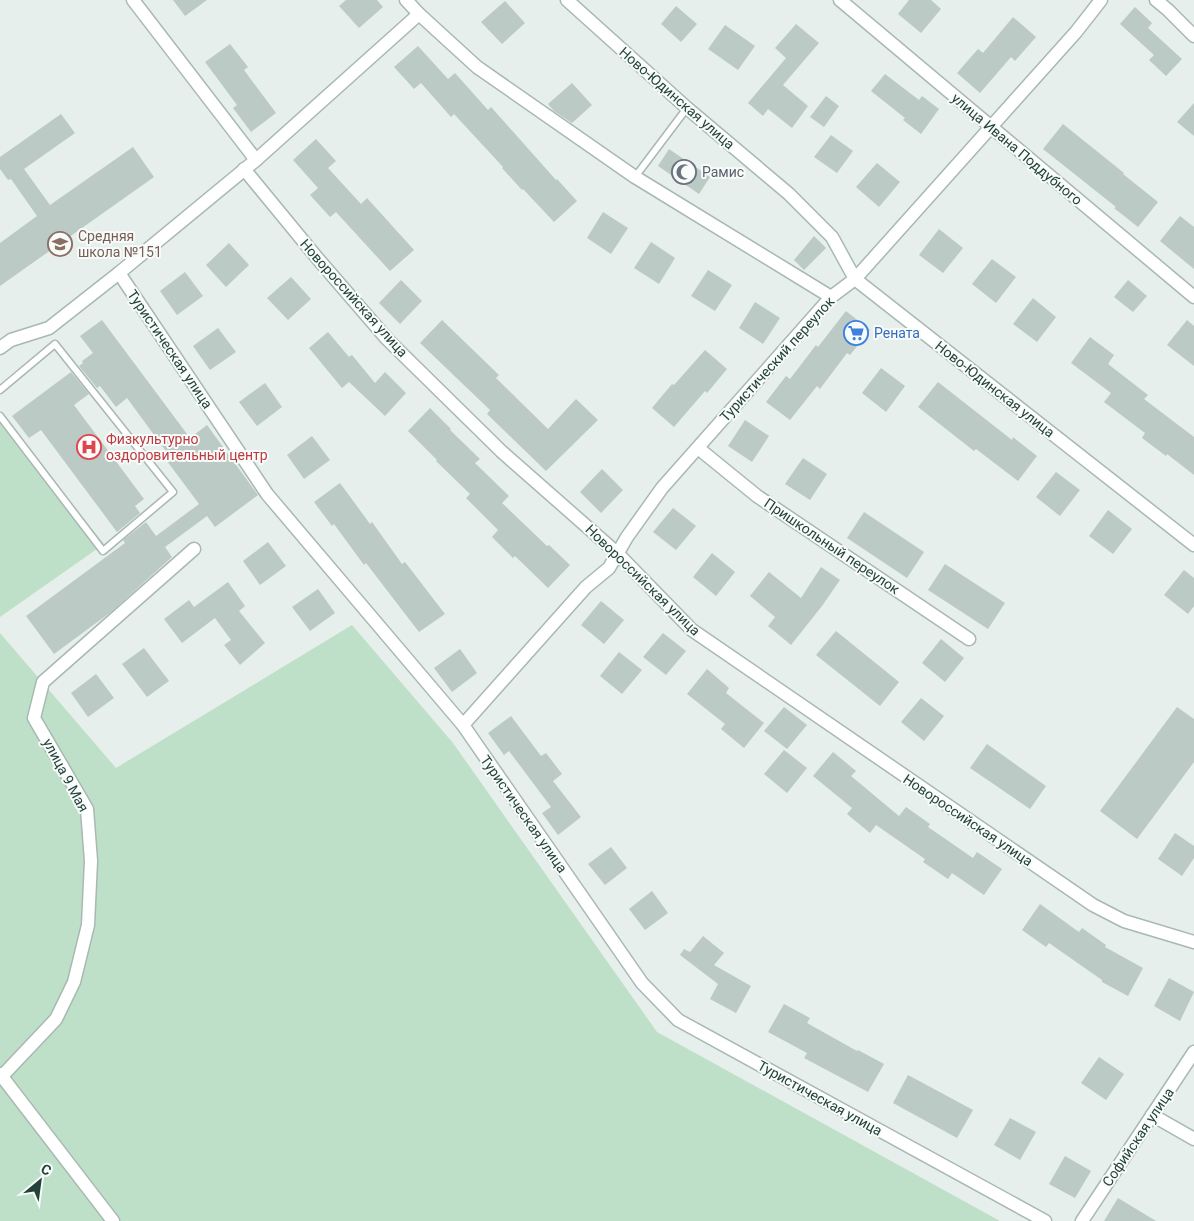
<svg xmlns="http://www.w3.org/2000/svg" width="1194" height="1221" font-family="Roboto,sans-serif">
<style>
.green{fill:#bfe0c8}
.building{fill:#bbcac4}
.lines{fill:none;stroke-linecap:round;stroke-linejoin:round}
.lane-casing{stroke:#a8b8b2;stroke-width:9}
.street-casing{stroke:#a8b8b2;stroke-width:15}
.lane{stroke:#fff;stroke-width:6}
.street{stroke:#fff;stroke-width:12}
.labels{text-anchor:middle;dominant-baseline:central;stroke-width:4;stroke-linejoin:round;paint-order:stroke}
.street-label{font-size:14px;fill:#24423a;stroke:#f7fbf9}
.worship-label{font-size:14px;fill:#5b616d;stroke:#f7fbf9;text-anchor:start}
.education-label{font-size:14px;fill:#785e54;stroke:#f7fbf9;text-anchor:start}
.shop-label{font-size:14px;fill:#366cbe;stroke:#f7fbf9;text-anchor:start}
.health-label{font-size:14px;fill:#be3a42;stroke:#f7fbf9;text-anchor:start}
</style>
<rect width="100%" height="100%" fill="#e6efeb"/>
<g class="green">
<path d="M 0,418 L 3,418 L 104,544 L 0,617 Z"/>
<path d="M 352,625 L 453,743 L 657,1032 L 1000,1221 L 0,1221 L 0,633 L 116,768 Z"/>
</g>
<g class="building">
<path d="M 173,0 L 207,0 L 185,16 Z"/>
<path d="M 346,0 L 377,0 L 383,7 L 359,28 L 339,6 Z"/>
<path d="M 909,0 L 931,0 L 941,9 L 921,33 L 898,14 Z"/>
<path d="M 505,1 L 525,23 L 502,44 L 481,22 Z"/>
<path d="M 676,6 L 697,24 L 681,42 L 661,24 Z"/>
<path d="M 1135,7 L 1152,23 L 1148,28 L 1182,59 L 1166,76 L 1149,60 L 1154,55 L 1120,24 Z"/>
<path d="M 1013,17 L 1036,37 L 1015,61 L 1011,57 L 980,93 L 957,73 L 978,49 L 983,53 Z"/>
<path d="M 796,24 L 819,43 L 783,85 L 808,106 L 792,128 L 768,109 L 763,116 L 748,103 L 786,58 L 775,48 Z"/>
<path d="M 725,25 L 755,46 L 738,70 L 708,49 Z"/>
<path d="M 230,44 L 248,67 L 244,70 L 276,113 L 251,132 L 233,108 L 237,105 L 205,62 Z"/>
<path d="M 418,46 L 448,79 L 455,73 L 488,110 L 491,107 L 556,180 L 557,179 L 577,201 L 554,222 L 523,189 L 522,190 L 502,168 L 503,167 L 454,114 L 451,117 L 421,83 L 414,89 L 394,67 Z"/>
<path d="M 885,74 L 919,100 L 922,96 L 939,109 L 921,134 L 903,120 L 905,118 L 871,91 Z"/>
<path d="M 572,83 L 592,105 L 572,123 L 554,111 L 548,104 Z"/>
<path d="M 826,96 L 839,106 L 824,127 L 810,117 Z"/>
<path d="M 1194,103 L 1194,136 L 1177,122 Z"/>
<path d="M 61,114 L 75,133 L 24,169 L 50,205 L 133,147 L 154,177 L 0,286 L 0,243 L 37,216 L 11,179 L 8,180 L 0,169 L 0,157 Z"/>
<path d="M 1063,124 L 1124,173 L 1123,174 L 1158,202 L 1138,227 L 1114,208 L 1116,207 L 1043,149 Z"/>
<path d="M 831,135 L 853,151 L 837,173 L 814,157 Z"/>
<path d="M 316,139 L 336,161 L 328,168 L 361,204 L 367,198 L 414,250 L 390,271 L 336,212 L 330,217 L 310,195 L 318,188 L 293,160 Z"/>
<path d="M 669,149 L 710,177 L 699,194 L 658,166 Z"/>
<path d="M 877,163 L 900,182 L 879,207 L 856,187 Z"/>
<path d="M 603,212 L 628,228 L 611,254 L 587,238 Z"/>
<path d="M 1180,216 L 1194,227 L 1194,269 L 1160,241 Z"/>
<path d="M 939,229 L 963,248 L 943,273 L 919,255 Z"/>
<path d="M 814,236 L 826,248 L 804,270 L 794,260 Z"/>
<path d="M 651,242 L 675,258 L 659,284 L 634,268 Z"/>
<path d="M 229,243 L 249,265 L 226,287 L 206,265 Z"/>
<path d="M 992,259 L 1016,277 L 996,303 L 972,284 Z"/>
<path d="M 708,270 L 732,285 L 715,311 L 691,296 Z"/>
<path d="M 185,272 L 203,296 L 177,315 L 160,291 Z"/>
<path d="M 291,277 L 311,299 L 288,320 L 267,298 Z"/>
<path d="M 401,280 L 422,301 L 400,324 L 379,303 Z"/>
<path d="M 1128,280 L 1147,296 L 1133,312 L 1114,297 Z"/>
<path d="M 1033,298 L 1056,317 L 1037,342 L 1013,324 Z"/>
<path d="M 755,302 L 780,318 L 763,344 L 739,328 Z"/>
<path d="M 846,311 L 870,330 L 850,355 L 847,353 L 820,389 L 817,386 L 790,420 L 766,402 L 786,376 L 790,379 L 816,345 L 818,347 Z"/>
<path d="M 102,320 L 190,438 L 207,425 L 258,495 L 215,527 L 207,516 L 165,547 L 172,557 L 111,612 L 54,654 L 26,616 L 125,543 L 123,540 L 146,522 L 156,536 L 199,504 L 164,457 L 168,454 L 127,398 L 116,407 L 100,386 L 97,388 L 79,366 L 83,363 L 82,361 L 93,353 L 80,336 Z"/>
<path d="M 442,320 L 499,375 L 496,378 L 548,429 L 576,399 L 598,420 L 546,471 L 487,414 L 490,410 L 420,343 Z"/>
<path d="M 1187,320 L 1194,326 L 1194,366 L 1167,345 Z"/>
<path d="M 218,328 L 236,352 L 210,370 L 193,346 Z"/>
<path d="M 328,332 L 349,357 L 352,355 L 375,383 L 385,372 L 406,393 L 385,416 L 349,382 L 342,388 L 309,348 Z"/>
<path d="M 1090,337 L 1114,355 L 1108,364 L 1148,395 L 1144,399 L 1194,437 L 1194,475 L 1167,454 L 1166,456 L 1142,438 L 1145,433 L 1104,402 L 1111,393 L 1071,363 Z"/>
<path d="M 705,350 L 727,369 L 707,393 L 705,391 L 674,427 L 652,408 L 672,384 L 674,385 Z"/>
<path d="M 881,368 L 905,386 L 886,412 L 862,393 Z"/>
<path d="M 71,372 L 89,394 L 74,405 L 144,499 L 135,506 L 140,513 L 117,532 L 41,430 L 29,438 L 12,416 Z"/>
<path d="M 938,382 L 1012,440 L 1013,437 L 1037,456 L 1018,481 L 976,449 L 974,451 L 918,407 Z"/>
<path d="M 265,383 L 282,407 L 257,426 L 239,402 Z"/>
<path d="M 430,408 L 451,429 L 450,430 L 480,459 L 475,463 L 509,496 L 502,503 L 547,546 L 549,545 L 570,565 L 548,588 L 515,556 L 513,558 L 492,537 L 498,530 L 466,498 L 470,494 L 436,461 L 437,460 L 408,431 Z"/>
<path d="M 745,420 L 769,436 L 752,462 L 728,446 Z"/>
<path d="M 312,436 L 330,460 L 304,479 L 287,455 Z"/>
<path d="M 803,458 L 827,474 L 810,500 L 785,484 Z"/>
<path d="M 602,469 L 623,490 L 601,513 L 580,492 Z"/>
<path d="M 1056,472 L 1080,490 L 1060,516 L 1036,497 Z"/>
<path d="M 340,483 L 370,524 L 372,522 L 402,564 L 405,562 L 445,614 L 419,632 L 366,563 L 364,565 L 334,524 L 332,526 L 314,502 Z"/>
<path d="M 673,508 L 696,526 L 676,550 L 653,532 Z"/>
<path d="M 1108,510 L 1132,529 L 1113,554 L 1089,536 Z"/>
<path d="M 864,512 L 924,552 L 907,578 L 847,538 Z"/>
<path d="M 268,542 L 286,566 L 260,585 L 243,561 Z"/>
<path d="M 712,553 L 735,572 L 716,596 L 693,577 Z"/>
<path d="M 945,564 L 1005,603 L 988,629 L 928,590 Z"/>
<path d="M 821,567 L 840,580 L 822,606 L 791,645 L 768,626 L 775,617 L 750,596 L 769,572 L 801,598 Z"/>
<path d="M 1184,570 L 1194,578 L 1194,606 L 1188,614 L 1164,595 Z"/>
<path d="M 228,582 L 245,606 L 239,611 L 265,643 L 240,665 L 224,645 L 231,640 L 215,618 L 182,643 L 164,619 L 189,600 L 194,607 Z"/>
<path d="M 318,589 L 335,613 L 310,631 L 292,607 Z"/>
<path d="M 601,601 L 624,620 L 604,644 L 581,625 Z"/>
<path d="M 836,631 L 899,682 L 880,706 L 816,655 Z"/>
<path d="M 663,633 L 686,651 L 666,675 L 643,657 Z"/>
<path d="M 941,639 L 964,658 L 945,682 L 922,663 Z"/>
<path d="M 144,648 L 169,681 L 147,697 L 122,664 Z"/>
<path d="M 460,649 L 477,673 L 452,692 L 434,668 Z"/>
<path d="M 619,652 L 642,670 L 622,694 L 600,676 Z"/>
<path d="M 707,669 L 729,688 L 726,693 L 764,723 L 744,748 L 721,729 L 725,724 L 687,694 Z"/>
<path d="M 96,674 L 114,698 L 88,717 L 71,693 Z"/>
<path d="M 921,698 L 944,716 L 924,741 L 901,722 Z"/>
<path d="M 784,707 L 807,725 L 787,749 L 764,731 Z"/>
<path d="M 1177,707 L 1194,719 L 1194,762 L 1137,839 L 1100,811 Z"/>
<path d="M 511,716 L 541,756 L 546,753 L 562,774 L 553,781 L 581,817 L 558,835 L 542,813 L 551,807 L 509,751 L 504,755 L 488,733 Z"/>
<path d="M 987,744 L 1046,786 L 1030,809 L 970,768 Z"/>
<path d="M 784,750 L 807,768 L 787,793 L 764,774 Z"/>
<path d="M 833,752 L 856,771 L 851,776 L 899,816 L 906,807 L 930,824 L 928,827 L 973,858 L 977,852 L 1002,869 L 984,895 L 952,873 L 948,879 L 923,862 L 925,859 L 876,825 L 870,833 L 847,814 L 852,808 L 813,776 Z"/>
<path d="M 1175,833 L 1194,846 L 1194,858 L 1182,876 L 1158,859 Z"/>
<path d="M 611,847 L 627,868 L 605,885 L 588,864 Z"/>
<path d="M 652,891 L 668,913 L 645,930 L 629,909 Z"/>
<path d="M 1040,904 L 1079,932 L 1082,928 L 1106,945 L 1105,947 L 1143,968 L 1128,996 L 1102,982 L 1102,980 L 1049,943 L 1046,947 L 1022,930 Z"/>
<path d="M 703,936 L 724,953 L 714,965 L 751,986 L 736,1013 L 710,999 L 718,984 L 680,955 L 684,949 L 690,952 Z"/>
<path d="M 1169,978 L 1194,992 L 1180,1021 L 1154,1006 Z"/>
<path d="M 784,1004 L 810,1018 L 807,1023 L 857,1051 L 858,1050 L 884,1064 L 868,1092 L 804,1058 L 807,1053 L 768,1032 Z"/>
<path d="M 1099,1057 L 1124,1074 L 1106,1100 L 1081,1083 Z"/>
<path d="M 908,1075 L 973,1110 L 957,1138 L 893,1103 Z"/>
<path d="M 1010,1118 L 1036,1132 L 1020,1160 L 994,1145 Z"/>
<path d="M 1065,1156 L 1091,1171 L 1075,1198 L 1049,1184 Z"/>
<path d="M 1118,1198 L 1156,1221 L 1104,1221 Z"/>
</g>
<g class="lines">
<defs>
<g id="lane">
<path d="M 635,177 L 687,108"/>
<path d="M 0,390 L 55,344 L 173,492 L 103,551 L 0,416"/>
</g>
<g id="street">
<path d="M 133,0 L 256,160"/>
<path d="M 406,0 L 419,14 L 477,67 L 635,177 L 831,297"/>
<path d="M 567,0 L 687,108 L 789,194 L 832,237 L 855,279 L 1194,545"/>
<path d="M 840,0 L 1194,297"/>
<path d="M 1156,0 L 1168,10 L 1194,36"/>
<path d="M 244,169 L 318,259 L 387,339 L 501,451 L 618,554 L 692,630 L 1093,905 L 1124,921 L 1194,942"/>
<path d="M 119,273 L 267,494 L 463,725 L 642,983 L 678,1020 L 1045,1221"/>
<path d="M 0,348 L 11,340 L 49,328 L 119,273 L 256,160 L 419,14"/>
<path d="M 698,448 L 757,496 L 969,639"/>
<path d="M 463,725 L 586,587 L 609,568 L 627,537 L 662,488 L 831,297 L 855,279 L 1076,32 L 1101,0"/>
<path d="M 0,1074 L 113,1221"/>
<path d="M 2,1076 L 56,1019 L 74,982 L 88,925 L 91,861 L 87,809 L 34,718 L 43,682 L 194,549"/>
<path d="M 1152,1115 L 1194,1139"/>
<path d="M 1082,1221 L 1194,1052"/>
</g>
</defs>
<use href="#lane" class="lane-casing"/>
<use href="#street" class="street-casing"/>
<use href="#lane" class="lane"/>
<use href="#street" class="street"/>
</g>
<defs>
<symbol id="mosque-ring" viewBox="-11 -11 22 22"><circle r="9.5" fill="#f7fbf9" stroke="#6b7280" stroke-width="1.5"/><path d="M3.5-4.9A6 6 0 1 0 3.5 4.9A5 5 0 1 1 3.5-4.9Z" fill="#6b7280"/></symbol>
<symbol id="school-ring" viewBox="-11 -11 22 22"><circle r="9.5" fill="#f7fbf9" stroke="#8d6e63" stroke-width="1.5"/><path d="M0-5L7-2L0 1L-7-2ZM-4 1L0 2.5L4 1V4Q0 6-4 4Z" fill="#8d6e63"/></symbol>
<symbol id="supermarket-ring" viewBox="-11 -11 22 22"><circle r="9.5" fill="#f7fbf9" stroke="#3f7fe0" stroke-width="1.5"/><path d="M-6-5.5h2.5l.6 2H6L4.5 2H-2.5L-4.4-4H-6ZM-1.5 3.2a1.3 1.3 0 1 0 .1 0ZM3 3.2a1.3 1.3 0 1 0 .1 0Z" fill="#3f7fe0"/></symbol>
<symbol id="hospital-ring" viewBox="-11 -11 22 22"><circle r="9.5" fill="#f7fbf9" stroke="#e0444e" stroke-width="1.5"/><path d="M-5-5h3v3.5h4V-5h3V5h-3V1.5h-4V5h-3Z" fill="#e0444e"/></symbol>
</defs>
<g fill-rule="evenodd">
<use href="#mosque-ring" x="670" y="158" width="28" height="28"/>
<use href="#school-ring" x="46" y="230" width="28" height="28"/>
<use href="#supermarket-ring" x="842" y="319" width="28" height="28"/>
<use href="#hospital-ring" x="75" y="433" width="28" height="28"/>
</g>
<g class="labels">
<g class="street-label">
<text transform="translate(677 98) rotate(41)">Ново-Юдинская улица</text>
<text transform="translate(1017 149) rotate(40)">улица Ивана Поддубного</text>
<text transform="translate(354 298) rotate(48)">Новороссийская улица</text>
<text transform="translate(170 349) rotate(56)">Туристическая улица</text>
<text transform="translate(777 359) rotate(-48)">Туристический переулок</text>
<text transform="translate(995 389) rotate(38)">Ново-Юдинская улица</text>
<text transform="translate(832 546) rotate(34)">Пришкольный переулок</text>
<text transform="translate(643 580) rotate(44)">Новороссийская улица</text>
<text transform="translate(66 775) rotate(62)">улица 9 Мая</text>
<text transform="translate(524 814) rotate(55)">Туристическая улица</text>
<text transform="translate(968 820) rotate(34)">Новороссийская улица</text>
<text transform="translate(820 1098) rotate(29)">Туристическая улица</text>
<text transform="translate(1138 1137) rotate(-56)">Софийская улица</text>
</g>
<g class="worship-label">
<text x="702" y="172">Рамис</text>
</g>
<g class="education-label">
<text x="78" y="236">Средняя<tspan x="78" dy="16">школа №151</tspan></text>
</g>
<g class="shop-label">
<text x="874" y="333">Рената</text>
</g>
<g class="health-label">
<text x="106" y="439">Физкультурно<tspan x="106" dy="16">оздоровительный центр</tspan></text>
</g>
</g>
<g transform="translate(40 1181) rotate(29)" stroke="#f7fbf9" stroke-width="4" paint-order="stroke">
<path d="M0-4L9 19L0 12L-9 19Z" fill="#24423a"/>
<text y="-8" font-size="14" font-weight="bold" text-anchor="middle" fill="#24423a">С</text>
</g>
</svg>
